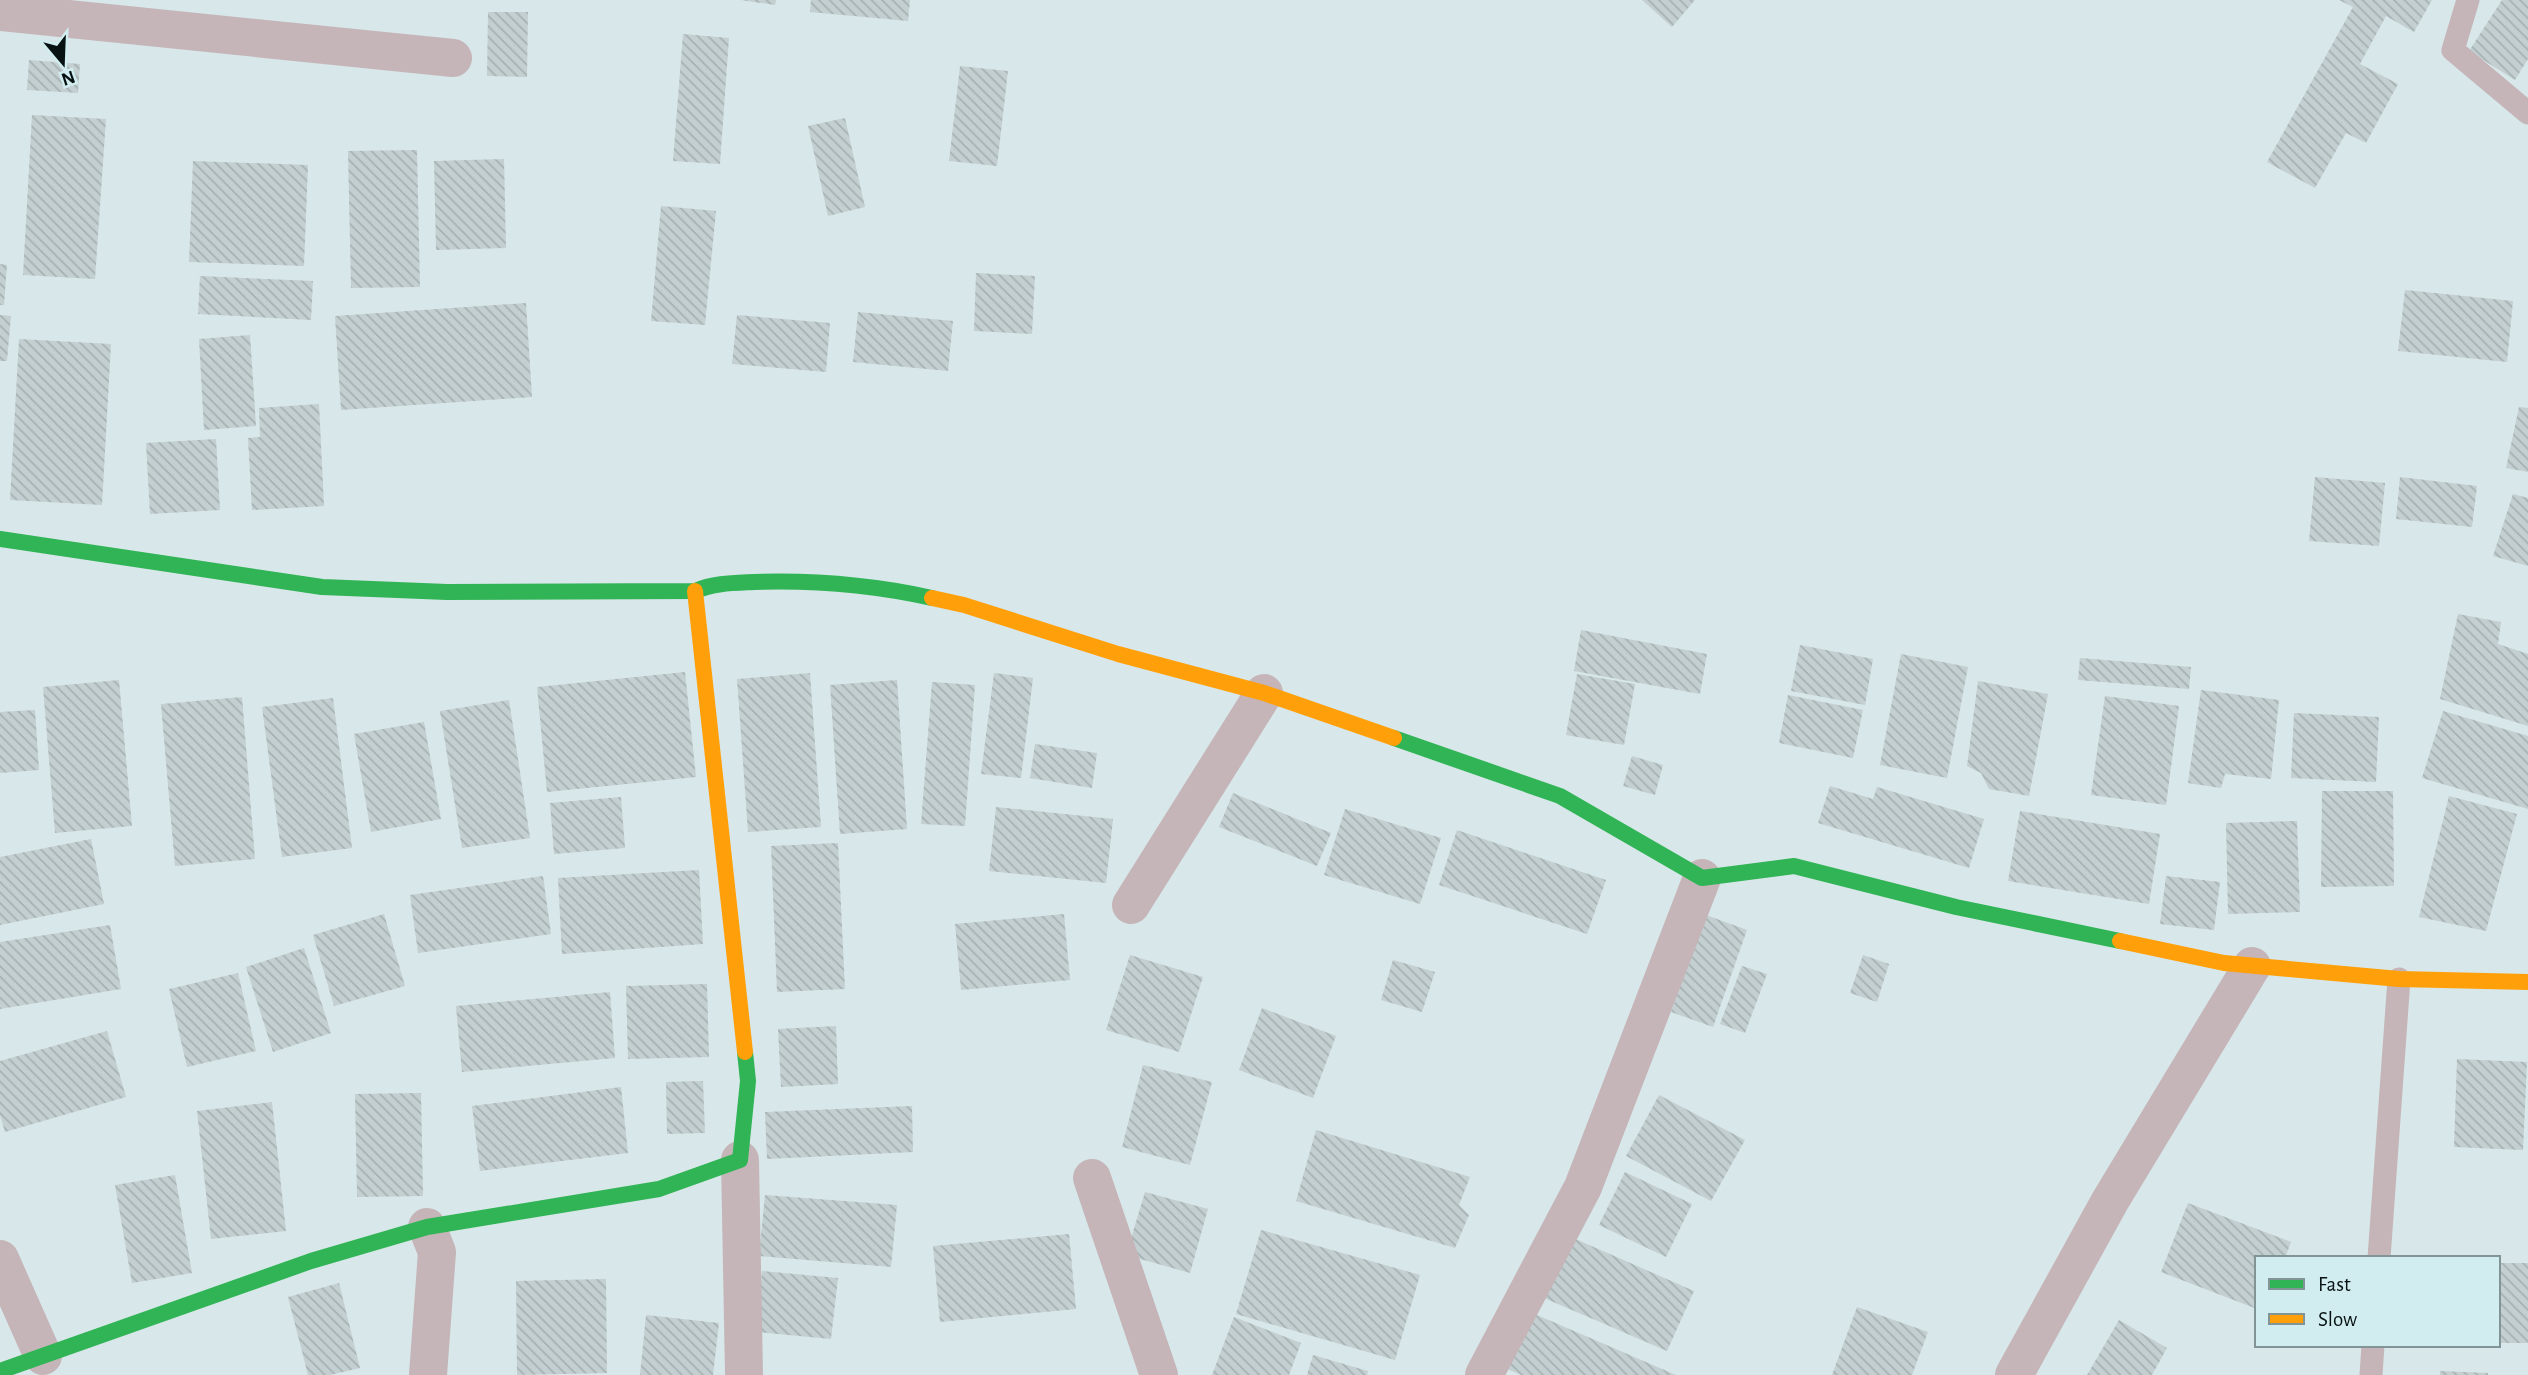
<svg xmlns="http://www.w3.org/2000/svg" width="2528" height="1375" font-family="'Alegreya Sans',sans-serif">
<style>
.building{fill:url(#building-back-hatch)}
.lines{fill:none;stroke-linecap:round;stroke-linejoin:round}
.lane{stroke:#c5b5b8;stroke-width:23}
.street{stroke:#c5b5b8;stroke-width:38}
.fast{stroke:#30b455;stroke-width:16}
.slow{stroke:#ff9f0a;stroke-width:16}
</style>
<defs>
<pattern id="building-back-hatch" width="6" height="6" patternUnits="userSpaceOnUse" patternTransform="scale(1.75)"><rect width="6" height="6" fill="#c3cfd1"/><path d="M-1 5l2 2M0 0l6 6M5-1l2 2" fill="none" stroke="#a6b1b2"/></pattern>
</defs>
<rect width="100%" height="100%" fill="#d8e7e9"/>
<g class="building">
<path d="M 741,0 L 776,0 L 775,5 Z"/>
<path d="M 811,0 L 910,0 L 908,21 L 810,12 Z"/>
<path d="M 1642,0 L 1695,0 L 1672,27 Z"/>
<path d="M 2339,0 L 2432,0 L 2414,32 L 2386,16 L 2360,64 L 2398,84 L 2366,143 L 2346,133 L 2315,188 L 2267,162 L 2353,7 Z"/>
<path d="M 2502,0 L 2528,0 L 2528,59 L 2515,80 L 2469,51 Z"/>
<path d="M 488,12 L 528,12 L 527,77 L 487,76 Z"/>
<path d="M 683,34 L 729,38 L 720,164 L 673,161 Z"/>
<path d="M 29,60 L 80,64 L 78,93 L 27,90 Z"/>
<path d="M 960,66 L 1008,71 L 997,166 L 949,161 Z"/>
<path d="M 32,115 L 106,119 L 95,279 L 23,275 Z"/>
<path d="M 845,118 L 865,207 L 828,216 L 808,126 Z"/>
<path d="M 417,150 L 420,287 L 351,288 L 348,151 Z"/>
<path d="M 504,159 L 506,248 L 436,250 L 434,161 Z"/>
<path d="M 193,161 L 308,165 L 304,266 L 189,262 Z"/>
<path d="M 661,206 L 716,211 L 705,325 L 651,321 Z"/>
<path d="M 0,264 L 7,265 L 4,305 L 0,305 Z"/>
<path d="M 976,273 L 1035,276 L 1032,334 L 974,331 Z"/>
<path d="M 200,276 L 313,281 L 311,320 L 198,314 Z"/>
<path d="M 2405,290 L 2513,301 L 2507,362 L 2398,351 Z"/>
<path d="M 526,303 L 532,397 L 341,410 L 335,316 Z"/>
<path d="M 858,312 L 953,321 L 948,371 L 853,362 Z"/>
<path d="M 0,315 L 11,316 L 7,361 L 0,361 Z"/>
<path d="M 737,315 L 830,323 L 826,372 L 732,364 Z"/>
<path d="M 250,335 L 256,426 L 204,430 L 199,339 Z"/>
<path d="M 19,339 L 111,344 L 102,505 L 10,500 Z"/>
<path d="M 319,404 L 324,506 L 252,510 L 248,438 L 260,437 L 259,408 Z"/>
<path d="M 2519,407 L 2528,408 L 2528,472 L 2506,468 Z"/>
<path d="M 216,439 L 220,510 L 150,514 L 146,443 Z"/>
<path d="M 2315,477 L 2385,483 L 2379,546 L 2309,541 Z"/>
<path d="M 2400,477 L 2477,486 L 2472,527 L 2396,519 Z"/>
<path d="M 2513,494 L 2528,498 L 2528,566 L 2493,556 Z"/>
<path d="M 2458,614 L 2501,622 L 2498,644 L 2528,654 L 2528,726 L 2440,699 Z"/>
<path d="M 1581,630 L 1707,654 L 1700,694 L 1574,671 Z"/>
<path d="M 1800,645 L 1873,659 L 1865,705 L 1791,691 Z"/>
<path d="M 1901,654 L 1968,667 L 1947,778 L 1880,765 Z"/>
<path d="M 2080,658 L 2191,667 L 2189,689 L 2078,680 Z"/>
<path d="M 685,672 L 696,777 L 547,792 L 537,687 Z"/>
<path d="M 810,673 L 821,827 L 748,832 L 737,679 Z"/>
<path d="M 994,673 L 1033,678 L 1021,778 L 981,774 Z"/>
<path d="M 1577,674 L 1635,684 L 1624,745 L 1566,735 Z"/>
<path d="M 119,680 L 132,826 L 55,833 L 43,687 Z"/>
<path d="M 897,680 L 907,829 L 840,834 L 830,685 Z"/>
<path d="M 1978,681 L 2048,694 L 2029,796 L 1989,789 L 1981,773 L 1967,766 Z"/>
<path d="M 932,682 L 975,685 L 965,826 L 921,824 Z"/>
<path d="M 2201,690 L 2279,700 L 2271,779 L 2225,774 L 2221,788 L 2188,783 Z"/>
<path d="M 1788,695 L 1863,710 L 1853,758 L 1779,743 Z"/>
<path d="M 2105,696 L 2179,706 L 2166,805 L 2091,795 Z"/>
<path d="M 242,697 L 255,859 L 175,866 L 161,704 Z"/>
<path d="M 333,698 L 352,848 L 282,857 L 262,707 Z"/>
<path d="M 509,700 L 530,838 L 462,848 L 440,711 Z"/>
<path d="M 35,710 L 39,770 L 0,773 L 0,712 Z"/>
<path d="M 2443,711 L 2528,736 L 2528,809 L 2422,778 Z"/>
<path d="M 2294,713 L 2379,717 L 2376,782 L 2291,778 Z"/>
<path d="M 424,722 L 441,819 L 371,832 L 354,734 Z"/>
<path d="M 1035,744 L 1097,753 L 1092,788 L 1030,778 Z"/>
<path d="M 1632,756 L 1663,765 L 1655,795 L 1623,786 Z"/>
<path d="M 1830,786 L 1873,799 L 1877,787 L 1984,819 L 1969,868 L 1818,823 Z"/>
<path d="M 2322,791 L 2393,791 L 2394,886 L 2321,887 Z"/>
<path d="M 1233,793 L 1331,833 L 1317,866 L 1219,827 Z"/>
<path d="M 2449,796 L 2517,814 L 2486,931 L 2419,917 Z"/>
<path d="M 621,797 L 625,848 L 554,854 L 550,803 Z"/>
<path d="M 996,807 L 1113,819 L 1106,883 L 989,871 Z"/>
<path d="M 1345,809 L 1441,838 L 1420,904 L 1324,875 Z"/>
<path d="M 2020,811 L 2160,834 L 2149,904 L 2008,881 Z"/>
<path d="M 2297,821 L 2300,912 L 2228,914 L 2226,823 Z"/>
<path d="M 1457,830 L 1606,880 L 1587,934 L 1439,885 Z"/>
<path d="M 91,839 L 104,904 L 0,925 L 0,857 Z"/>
<path d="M 838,843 L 845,989 L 777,992 L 771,846 Z"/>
<path d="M 699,870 L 703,944 L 562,954 L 558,878 Z"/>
<path d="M 543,876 L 551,934 L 418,953 L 410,895 Z"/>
<path d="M 2166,876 L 2220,882 L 2214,930 L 2160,924 Z"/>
<path d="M 384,914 L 405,986 L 334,1006 L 313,935 Z"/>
<path d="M 1064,914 L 1070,980 L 961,990 L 955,924 Z"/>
<path d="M 1706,915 L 1747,930 L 1713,1027 L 1671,1012 Z"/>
<path d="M 110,925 L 121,989 L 0,1009 L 0,942 Z"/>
<path d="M 304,948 L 331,1033 L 273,1052 L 246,967 Z"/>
<path d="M 1130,955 L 1203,977 L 1179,1052 L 1106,1030 Z"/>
<path d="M 1863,955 L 1889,964 L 1877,1002 L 1850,993 Z"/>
<path d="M 1393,960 L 1435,972 L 1422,1012 L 1381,1000 Z"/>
<path d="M 1742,966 L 1767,974 L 1745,1033 L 1720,1024 Z"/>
<path d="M 238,973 L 256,1051 L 187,1067 L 169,989 Z"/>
<path d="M 707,984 L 709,1057 L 628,1059 L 626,986 Z"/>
<path d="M 610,992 L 615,1058 L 462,1072 L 456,1006 Z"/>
<path d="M 1262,1008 L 1336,1036 L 1313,1098 L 1239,1070 Z"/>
<path d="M 836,1026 L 838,1084 L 781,1087 L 778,1029 Z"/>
<path d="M 107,1031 L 126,1097 L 5,1132 L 0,1115 L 0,1061 Z"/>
<path d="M 2457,1059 L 2527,1062 L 2523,1150 L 2454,1147 Z"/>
<path d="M 1143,1065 L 1212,1082 L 1190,1165 L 1122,1147 Z"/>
<path d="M 703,1081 L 705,1133 L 667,1134 L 666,1082 Z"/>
<path d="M 621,1087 L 628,1153 L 480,1171 L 472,1106 Z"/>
<path d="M 421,1093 L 423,1196 L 357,1197 L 355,1094 Z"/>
<path d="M 1659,1095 L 1745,1140 L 1711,1201 L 1626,1156 Z"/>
<path d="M 272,1102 L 286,1231 L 211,1239 L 197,1111 Z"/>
<path d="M 912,1106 L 913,1152 L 767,1159 L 765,1112 Z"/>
<path d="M 1316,1130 L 1470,1177 L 1459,1205 L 1469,1215 L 1455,1248 L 1296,1201 Z"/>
<path d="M 1625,1172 L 1692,1204 L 1666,1257 L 1599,1225 Z"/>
<path d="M 175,1175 L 192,1273 L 132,1283 L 115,1185 Z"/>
<path d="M 1145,1192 L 1208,1209 L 1190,1273 L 1126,1255 Z"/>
<path d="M 765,1195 L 897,1205 L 891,1267 L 759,1256 Z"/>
<path d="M 2188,1203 L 2291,1242 L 2285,1258 L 2257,1258 L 2257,1309 L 2161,1272 Z"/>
<path d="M 1261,1230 L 1420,1275 L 1395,1360 L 1236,1314 Z"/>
<path d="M 1069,1234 L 1076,1309 L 940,1322 L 933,1246 Z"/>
<path d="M 1571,1237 L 1694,1291 L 1667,1351 L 1544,1298 Z"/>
<rect x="2498" y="1263" width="30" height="80"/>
<path d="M 762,1271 L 838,1278 L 831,1339 L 756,1332 Z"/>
<path d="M 606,1279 L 607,1373 L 517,1375 L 516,1281 Z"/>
<path d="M 339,1283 L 360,1368 L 330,1375 L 308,1375 L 288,1297 Z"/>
<path d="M 1857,1307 L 1928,1332 L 1912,1375 L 1832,1375 Z"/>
<path d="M 1530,1312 L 1676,1375 L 1521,1375 L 1505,1368 Z"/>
<path d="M 646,1315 L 719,1323 L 713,1375 L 640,1375 Z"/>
<path d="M 1234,1317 L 1301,1343 L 1289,1375 L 1212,1375 Z"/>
<path d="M 2119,1320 L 2167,1348 L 2152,1375 L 2087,1375 Z"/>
<path d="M 1313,1355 L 1368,1371 L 1367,1375 L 1307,1375 Z"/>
<path d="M 2440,1371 L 2488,1373 L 2488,1375 L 2440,1375 Z"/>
</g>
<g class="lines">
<g class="lane">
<path d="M 2468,0 L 2453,50 L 2528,113"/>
<path d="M 2379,1258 L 2399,979"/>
<path d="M 2371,1375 L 2373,1345"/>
</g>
<g class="street">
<path d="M 0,12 L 453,58"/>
<path d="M 1131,905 L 1264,693"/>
<path d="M 740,1160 L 744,1375"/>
<path d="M 1092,1178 L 1159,1375"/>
<path d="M 427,1227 L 437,1252 L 428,1375"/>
<path d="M 0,1259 L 43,1356"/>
<path d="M 1484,1375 L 1583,1187 L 1702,878"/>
<path d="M 2014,1375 L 2110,1201 L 2252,966"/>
</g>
<g class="fast">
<path d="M 0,539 L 322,587 L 447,592 L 695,591 C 714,583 733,583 754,582 C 815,580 873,585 932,598"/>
<path d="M 1394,738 L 1560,796 L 1702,878 L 1794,866 L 1956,907 L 2120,941"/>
<path d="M 0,1371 L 311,1261 L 427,1227 L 659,1189 L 740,1160 L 748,1081 L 745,1052"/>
</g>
<g class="slow">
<path d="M 695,591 L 745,1052"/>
<path d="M 932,598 L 964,605 L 1118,654 L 1264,693 L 1394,738"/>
<path d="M 2120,941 L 2224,963 L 2399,979 L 2528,982"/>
</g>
</g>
<rect x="2255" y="1256" width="245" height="91" fill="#d2edef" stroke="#819597" stroke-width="2"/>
<rect x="2269" y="1279" width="35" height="10" fill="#30b455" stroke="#819597" stroke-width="2"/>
<text x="2318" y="1291" font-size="21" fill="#081212">Fast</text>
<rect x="2269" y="1314" width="35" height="10" fill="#ff9f0a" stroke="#819597" stroke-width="2"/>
<text x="2318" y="1326" font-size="21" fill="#081212">Slow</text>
<g transform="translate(63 63) rotate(161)" stroke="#d2edef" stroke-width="5" paint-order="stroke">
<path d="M0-5L12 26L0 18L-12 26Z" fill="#081212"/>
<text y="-10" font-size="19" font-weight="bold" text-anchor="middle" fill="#081212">N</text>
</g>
</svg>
